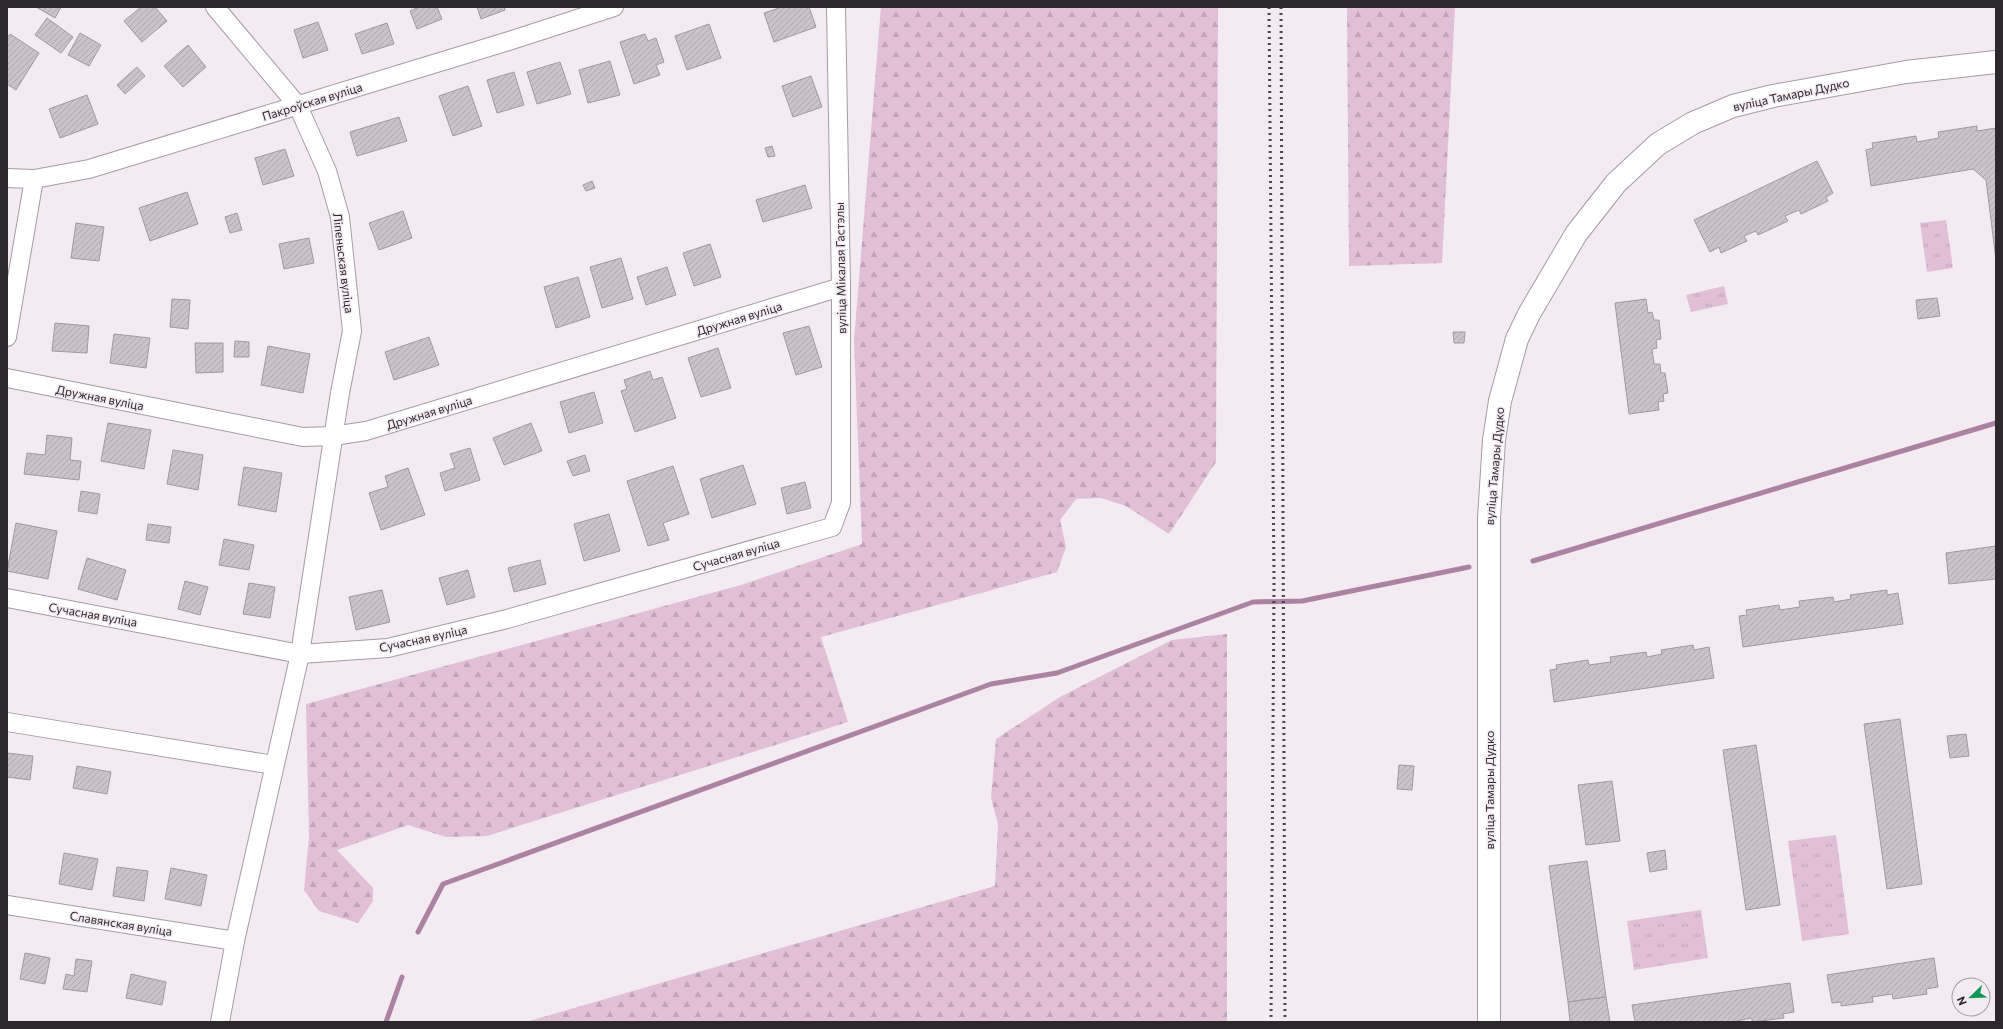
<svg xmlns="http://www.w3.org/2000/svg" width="2003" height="1029" font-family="Commissioner,sans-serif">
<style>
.forest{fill:url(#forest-firs)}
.park{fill:url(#park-tufts)}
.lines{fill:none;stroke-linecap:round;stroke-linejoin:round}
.stream{stroke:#ac82a2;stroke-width:5}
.building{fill:url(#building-hatch);stroke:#a299a0}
.minor-casing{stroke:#a59ca3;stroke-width:20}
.tertiary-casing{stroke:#a59ca3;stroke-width:24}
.minor{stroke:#fff;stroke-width:18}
.tertiary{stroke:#fff;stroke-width:22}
.rail{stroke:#4b464a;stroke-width:3;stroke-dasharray:2 4;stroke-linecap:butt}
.labels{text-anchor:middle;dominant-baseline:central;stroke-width:3;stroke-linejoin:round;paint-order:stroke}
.street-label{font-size:12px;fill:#2c282b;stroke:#f4eaf1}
</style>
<defs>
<pattern id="forest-firs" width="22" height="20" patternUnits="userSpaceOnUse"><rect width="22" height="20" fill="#e0bfd7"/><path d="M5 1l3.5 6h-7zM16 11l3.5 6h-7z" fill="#c0a4b9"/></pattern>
<pattern id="park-tufts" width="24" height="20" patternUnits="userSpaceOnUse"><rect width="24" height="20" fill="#e0bfd7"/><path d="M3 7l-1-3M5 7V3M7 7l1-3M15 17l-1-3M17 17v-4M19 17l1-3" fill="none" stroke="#c0a4b9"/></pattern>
<pattern id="building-hatch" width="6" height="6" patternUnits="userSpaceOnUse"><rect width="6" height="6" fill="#ccc3ca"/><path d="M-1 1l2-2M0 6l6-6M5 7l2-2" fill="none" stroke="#afa8ae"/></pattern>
</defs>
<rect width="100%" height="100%" fill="#f4eaf1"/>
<g class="forest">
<path d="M 881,7 L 1218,7 L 1216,462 L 1169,534 L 1126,506 L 1101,498 L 1076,499 L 1060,520 L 1066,547 L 1057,572 L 821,637 L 848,722 L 487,836 L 446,837 L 408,825 L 337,850 L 373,888 L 373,901 L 358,923 L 319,911 L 304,890 L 309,837 L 306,704 L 741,585 L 862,544 L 854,341 Z"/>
<path d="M 1347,7 L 1455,7 L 1442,263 L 1349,266 Z"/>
<path d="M 1227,634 L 1227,1022 L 526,1022 L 995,886 L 998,824 L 991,798 L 996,739 L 1060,697 L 1172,640 Z"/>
</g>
<g class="park">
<path d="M 1946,220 L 1953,268 L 1927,272 L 1920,223 Z"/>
<path d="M 1724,286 L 1728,304 L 1691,312 L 1686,295 Z"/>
<path d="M 1836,835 L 1849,934 L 1802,941 L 1788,841 Z"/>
<path d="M 1701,910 L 1708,958 L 1634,970 L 1627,921 Z"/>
</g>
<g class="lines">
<g class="stream">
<path d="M 1533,561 L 1996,423"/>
<path d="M 418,932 L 443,884 L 991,684 L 1057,673 L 1253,602 L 1302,601 L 1469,567"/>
<path d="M 386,1022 L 402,977"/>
</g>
</g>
<g class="building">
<path d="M 36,7 L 61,7 L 55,18 Z"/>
<path d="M 141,7 L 155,7 L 167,21 L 142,42 L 124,21 Z"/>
<path d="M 419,7 L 437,7 L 442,19 L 417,29 L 410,11 Z"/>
<path d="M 477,7 L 504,7 L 505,10 L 481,19 Z"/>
<path d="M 782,7 L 809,7 L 816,27 L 774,42 L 764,13 Z"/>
<path d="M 47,18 L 73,37 L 61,53 L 35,35 Z"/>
<path d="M 318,22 L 328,50 L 303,58 L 294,30 Z"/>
<path d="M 387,23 L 394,44 L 362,54 L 355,34 Z"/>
<path d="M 709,24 L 721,58 L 687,70 L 675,36 Z"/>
<path d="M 80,33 L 101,45 L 89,66 L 68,55 Z"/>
<path d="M 10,34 L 39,53 L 16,90 L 7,84 L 7,38 Z"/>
<path d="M 645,34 L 648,41 L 656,38 L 664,62 L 656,65 L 660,75 L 634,84 L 620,42 Z"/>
<path d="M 188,45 L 206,67 L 183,87 L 164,66 Z"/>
<path d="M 610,61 L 620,95 L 588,103 L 579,70 Z"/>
<path d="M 560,62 L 571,94 L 537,104 L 527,72 Z"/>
<path d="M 137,67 L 145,76 L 125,94 L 117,85 Z"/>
<path d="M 514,72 L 524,105 L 497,113 L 487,80 Z"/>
<path d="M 811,76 L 822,107 L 793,117 L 782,86 Z"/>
<path d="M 468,86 L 482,126 L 453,136 L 439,96 Z"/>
<path d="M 87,95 L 98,124 L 60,138 L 49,109 Z"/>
<path d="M 399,117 L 407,141 L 357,156 L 350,132 Z"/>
<path d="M 1977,126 L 1977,131 L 1996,128 L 1996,260 L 1986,180 L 1973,169 L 1871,186 L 1866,150 L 1873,148 L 1872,143 L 1916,136 L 1917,142 L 1939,138 L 1938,132 Z"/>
<path d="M 772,146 L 775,156 L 768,157 L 765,148 Z"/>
<path d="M 285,149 L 294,176 L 263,185 L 255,158 Z"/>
<path d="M 1817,161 L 1833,193 L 1826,197 L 1828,201 L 1801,214 L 1799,210 L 1785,216 L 1788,221 L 1758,235 L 1756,231 L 1744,236 L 1747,241 L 1721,253 L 1719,247 L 1710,252 L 1694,220 Z"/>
<path d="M 592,181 L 595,188 L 586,191 L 583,185 Z"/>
<path d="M 805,185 L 812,208 L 763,222 L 756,200 Z"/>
<path d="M 187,192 L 198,224 L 150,241 L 139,208 Z"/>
<path d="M 403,211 L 412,238 L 379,250 L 369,223 Z"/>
<path d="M 237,213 L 242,230 L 230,233 L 225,217 Z"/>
<path d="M 76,223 L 104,227 L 99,261 L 71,258 Z"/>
<path d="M 309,238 L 314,263 L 284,269 L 279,244 Z"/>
<path d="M 710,244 L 721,277 L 694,286 L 683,253 Z"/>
<path d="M 621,258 L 633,299 L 602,308 L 590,267 Z"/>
<path d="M 667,267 L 676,295 L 646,305 L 637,277 Z"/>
<path d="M 578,277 L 590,317 L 556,328 L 544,287 Z"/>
<path d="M 1937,298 L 1940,316 L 1918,319 L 1916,300 Z"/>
<path d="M 172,299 L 190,300 L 188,329 L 170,327 Z"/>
<path d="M 1646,299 L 1648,313 L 1652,312 L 1654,320 L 1659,320 L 1661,339 L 1656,340 L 1657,348 L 1652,349 L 1654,364 L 1660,364 L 1661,373 L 1665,373 L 1668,393 L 1663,394 L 1664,401 L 1658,402 L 1659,410 L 1629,414 L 1615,303 Z"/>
<path d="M 55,323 L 89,326 L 87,353 L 52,351 Z"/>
<path d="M 809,326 L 822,367 L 796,375 L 783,333 Z"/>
<path d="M 1453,332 L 1465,332 L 1464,343 L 1454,343 Z"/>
<path d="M 114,334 L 150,338 L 146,368 L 110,363 Z"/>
<path d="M 429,337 L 439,365 L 394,380 L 385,352 Z"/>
<path d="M 235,341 L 249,342 L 249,357 L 234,357 Z"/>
<path d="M 195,343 L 223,343 L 223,372 L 196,373 Z"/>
<path d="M 268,346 L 310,354 L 303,393 L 261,385 Z"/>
<path d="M 718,348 L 731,388 L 701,397 L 688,358 Z"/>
<path d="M 650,371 L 653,380 L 662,377 L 676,418 L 635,432 L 621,391 L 627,389 L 624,380 Z"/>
<path d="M 594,392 L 603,423 L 569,433 L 560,402 Z"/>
<path d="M 108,423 L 151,430 L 144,469 L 101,461 Z"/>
<path d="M 531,423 L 542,451 L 504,465 L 493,438 Z"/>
<path d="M 47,435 L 72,438 L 70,460 L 81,461 L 79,480 L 24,474 L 27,453 L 45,455 Z"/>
<path d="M 470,448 L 480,480 L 445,491 L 440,473 L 455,468 L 450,454 Z"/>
<path d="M 173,450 L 203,455 L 198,490 L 167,484 Z"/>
<path d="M 585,455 L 590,471 L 573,476 L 567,461 Z"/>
<path d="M 743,465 L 756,504 L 712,518 L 700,479 Z"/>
<path d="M 673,466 L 689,514 L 663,523 L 669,540 L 648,546 L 627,481 Z"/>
<path d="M 244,467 L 282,473 L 276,512 L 238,505 Z"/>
<path d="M 408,468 L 425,515 L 381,530 L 369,493 L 388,487 L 385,476 Z"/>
<path d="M 805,482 L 811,508 L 787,514 L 781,488 Z"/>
<path d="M 81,491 L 100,494 L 97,514 L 78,511 Z"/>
<path d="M 609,514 L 620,551 L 584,561 L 574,524 Z"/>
<path d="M 16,523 L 57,531 L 48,579 L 7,571 Z"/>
<path d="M 148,524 L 171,527 L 169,543 L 146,540 Z"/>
<path d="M 224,539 L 254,545 L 249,570 L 219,565 Z"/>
<path d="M 1996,546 L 1996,579 L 1949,584 L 1946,553 Z"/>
<path d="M 87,558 L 126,570 L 117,600 L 78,589 Z"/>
<path d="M 540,560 L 546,584 L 514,592 L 508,568 Z"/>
<path d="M 468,570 L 475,597 L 447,605 L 439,578 Z"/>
<path d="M 185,581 L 208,587 L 200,615 L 178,609 Z"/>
<path d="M 249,583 L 275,587 L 270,618 L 243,614 Z"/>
<path d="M 382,590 L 390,622 L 356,630 L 349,597 Z"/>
<path d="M 1887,590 L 1887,595 L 1898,593 L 1903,624 L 1743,647 L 1739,616 L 1747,615 L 1746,610 L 1779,605 L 1780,610 L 1800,607 L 1799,601 L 1833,597 L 1834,602 L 1851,599 L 1850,595 Z"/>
<path d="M 1693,645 L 1694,650 L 1709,647 L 1714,678 L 1554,702 L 1550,670 L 1557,669 L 1556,665 L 1588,660 L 1589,665 L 1611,662 L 1610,657 L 1646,652 L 1647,657 L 1662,654 L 1661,650 Z"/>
<path d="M 1900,719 L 1922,884 L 1887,889 L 1864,724 Z"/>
<path d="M 1966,734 L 1969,756 L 1950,758 L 1947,736 Z"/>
<path d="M 1756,745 L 1780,905 L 1746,910 L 1723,750 Z"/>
<path d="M 7,753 L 33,756 L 30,780 L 7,777 Z"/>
<path d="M 1399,765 L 1414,766 L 1412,790 L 1397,789 Z"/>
<path d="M 77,766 L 111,772 L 107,794 L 73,788 Z"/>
<path d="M 1612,781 L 1620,841 L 1586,845 L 1578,785 Z"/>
<path d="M 1665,850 L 1667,869 L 1650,872 L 1647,853 Z"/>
<path d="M 64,853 L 98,859 L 92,890 L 59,884 Z"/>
<path d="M 1587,861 L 1606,997 L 1568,1002 L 1549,866 Z"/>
<path d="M 117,867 L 148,871 L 144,901 L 113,896 Z"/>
<path d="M 171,868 L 207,875 L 201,906 L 165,899 Z"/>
<path d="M 25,953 L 50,958 L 45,984 L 20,979 Z"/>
<path d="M 1934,958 L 1938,987 L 1926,989 L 1927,994 L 1893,999 L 1892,994 L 1872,997 L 1873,1002 L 1841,1006 L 1841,1002 L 1832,1003 L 1827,975 Z"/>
<path d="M 76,959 L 92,961 L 87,992 L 63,989 L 66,974 L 74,976 Z"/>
<path d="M 131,974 L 166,982 L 162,1005 L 126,998 Z"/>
<path d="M 1790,983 L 1794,1012 L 1783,1014 L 1784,1018 L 1753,1022 L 1751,1018 L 1732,1022 L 1635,1022 L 1632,1005 Z"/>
<path d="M 1606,997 L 1610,1022 L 1570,1022 L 1568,1002 Z"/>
</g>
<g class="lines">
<defs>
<g id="minor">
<path d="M 215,7 L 298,106 L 327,171 L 340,217 L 352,331 L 340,393 L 300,654 L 235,941 L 220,1022"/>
<path d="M 7,178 L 34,179 L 89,169 L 512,40 L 614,7"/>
<path d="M 7,337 L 34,179"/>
<path d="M 7,378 L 303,437 L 333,436 L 366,431 L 841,287"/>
<path d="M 7,598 L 300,654 L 388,648 L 507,619 L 832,527 L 841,503 L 841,287 L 836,7"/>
<path d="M 7,722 L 274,765"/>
<path d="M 7,905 L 235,941"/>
</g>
<path id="tertiary" d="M 1489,1022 L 1489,518 L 1494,440 L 1500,401 L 1517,339 L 1529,314 L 1576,234 L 1616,183 L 1658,144 L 1693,123 L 1733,106 L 1773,96 L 1906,72 L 1996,62"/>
</defs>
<use href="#minor" class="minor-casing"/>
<use href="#tertiary" class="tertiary-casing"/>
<use href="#minor" class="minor"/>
<use href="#tertiary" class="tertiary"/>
<g class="rail">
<path d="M 1269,7 L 1274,582 L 1271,1022"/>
<path d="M 1281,7 L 1285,1022"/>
</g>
</g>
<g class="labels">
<g class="street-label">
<text transform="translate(1791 94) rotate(-12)">вуліца Тамары Дудко</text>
<text transform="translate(312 101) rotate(-17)">Пакроўская вуліца</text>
<text transform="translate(344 263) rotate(83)">Ліпеньская вуліца</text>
<text transform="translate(840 268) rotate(-91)">вуліца Мікалая Гастэлы</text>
<text transform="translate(739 318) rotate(-17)">Дружная вуліца</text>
<text transform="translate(100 397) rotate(11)">Дружная вуліца</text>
<text transform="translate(429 412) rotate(-17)">Дружная вуліца</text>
<text transform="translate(1494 466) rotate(-85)">вуліца Тамары Дудко</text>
<text transform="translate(736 554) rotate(-16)">Сучасная вуліца</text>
<text transform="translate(93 614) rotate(10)">Сучасная вуліца</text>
<text transform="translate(423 638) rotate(-12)">Сучасная вуліца</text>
<text transform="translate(1489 790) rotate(-90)">вуліца Тамары Дудко</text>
<text transform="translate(121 923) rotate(9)">Славянская вуліца</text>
</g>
</g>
<rect width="2003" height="1029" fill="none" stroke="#2c282b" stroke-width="16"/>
<g transform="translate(1971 997) rotate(247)"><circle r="19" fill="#f4eaf1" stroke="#a49ca2"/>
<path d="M0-3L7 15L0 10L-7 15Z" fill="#0f9858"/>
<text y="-6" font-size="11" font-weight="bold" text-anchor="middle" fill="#2c282b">N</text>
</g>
</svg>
